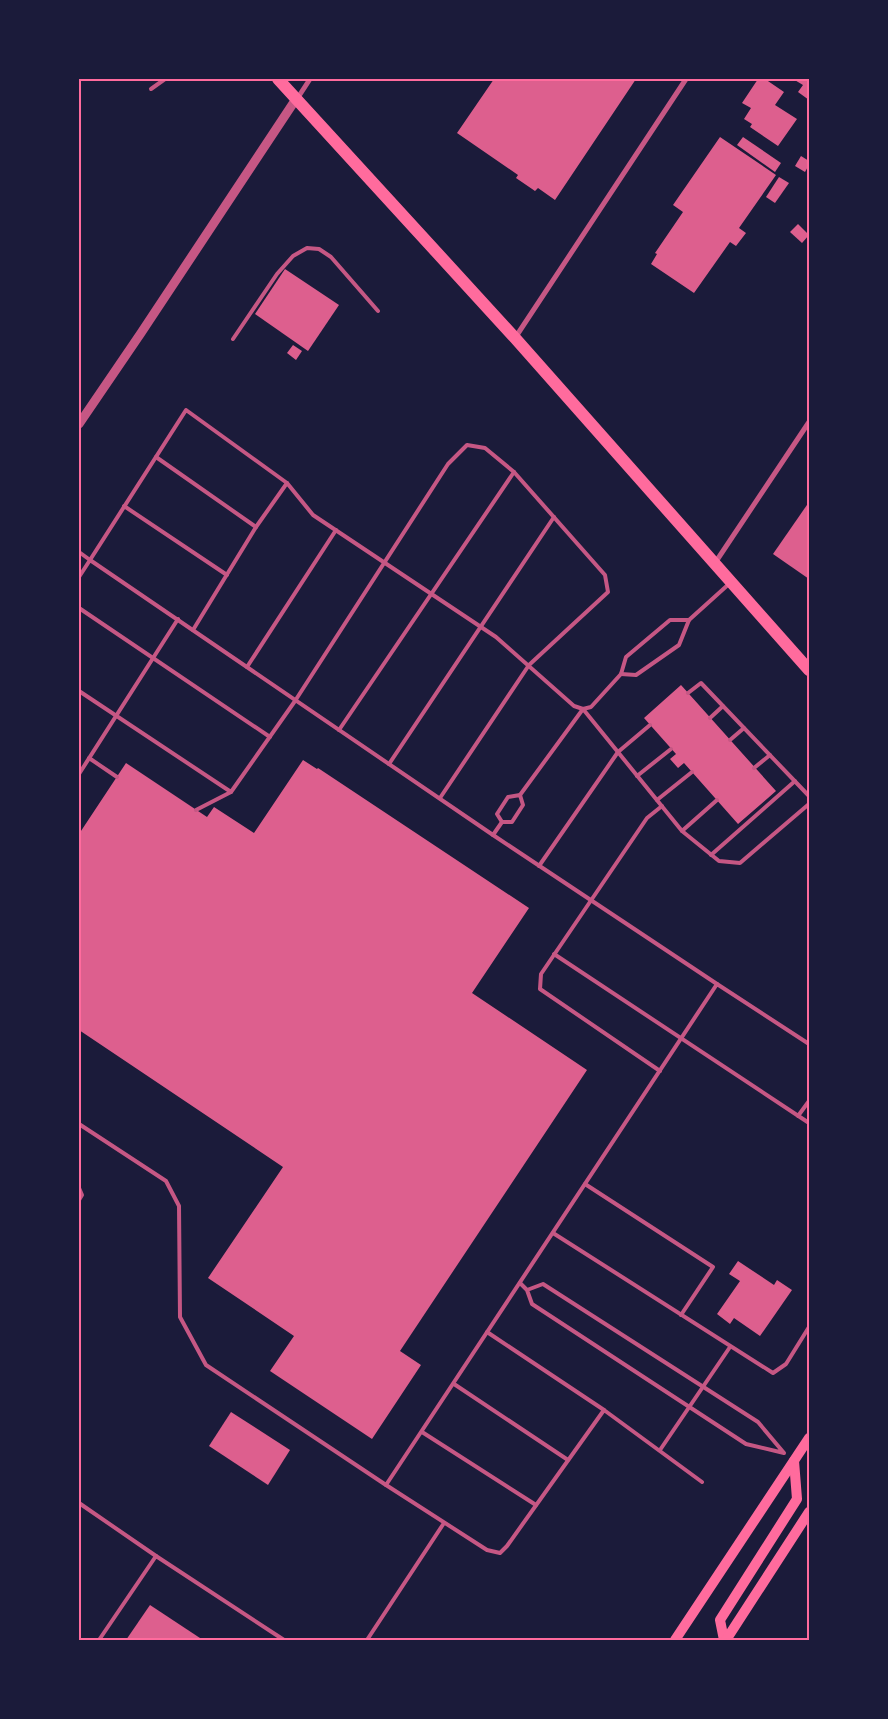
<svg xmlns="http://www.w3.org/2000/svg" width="888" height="1719" font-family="Karla,sans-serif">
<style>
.building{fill:#dd5f8e}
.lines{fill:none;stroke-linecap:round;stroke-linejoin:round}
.service{stroke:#c65784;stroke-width:4}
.minor{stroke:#c65784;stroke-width:5}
.tertiary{stroke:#c65784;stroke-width:9}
.secondary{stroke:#ff6b9d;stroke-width:10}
.primary{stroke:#ff6b9d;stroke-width:12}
.neatline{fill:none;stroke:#ff6b9d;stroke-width:2}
</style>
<rect width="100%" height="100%" fill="#1b1b3a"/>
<g class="building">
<path d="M 494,79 L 636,79 L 555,200 L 538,188 L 535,191 L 516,178 L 518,175 L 457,133 Z"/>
<path d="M 758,79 L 765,79 L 784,92 L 775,105 L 797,119 L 778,146 L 750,127 L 752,124 L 744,119 L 751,108 L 742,103 Z"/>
<path d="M 793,79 L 809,79 L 809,100 L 798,92 L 803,85 Z"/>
<path d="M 720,137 L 776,175 L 739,228 L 746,233 L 736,246 L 730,242 L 694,293 L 651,264 L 657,254 L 655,253 L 683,212 L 673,205 Z"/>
<path d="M 743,137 L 781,163 L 775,172 L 737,145 Z"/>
<path d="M 801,156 L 809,161 L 809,165 L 805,172 L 795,166 Z"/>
<path d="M 779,177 L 789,183 L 775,203 L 766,197 Z"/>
<path d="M 798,224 L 809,235 L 802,243 L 790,232 Z"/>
<path d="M 285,269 L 339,305 L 308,351 L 255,314 Z"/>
<path d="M 293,345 L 302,351 L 296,360 L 287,353 Z"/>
<path d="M 809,502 L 809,579 L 773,554 Z"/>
<path d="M 681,685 L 776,791 L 738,824 L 684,763 L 678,768 L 670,759 L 676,754 L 644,718 Z"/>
<path d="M 303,760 L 317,769 L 318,768 L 529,908 L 472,993 L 587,1070 L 400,1351 L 421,1365 L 372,1439 L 270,1371 L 294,1336 L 208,1278 L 283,1167 L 79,1030 L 79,834 L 126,763 L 207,817 L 214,807 L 254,833 Z"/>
<path d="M 738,1261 L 774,1285 L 777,1280 L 792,1290 L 760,1336 L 734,1318 L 730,1324 L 717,1314 L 740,1281 L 729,1274 Z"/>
<path d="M 231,1412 L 290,1450 L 268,1485 L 209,1446 Z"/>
<path d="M 150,1605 L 203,1640 L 126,1640 Z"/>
</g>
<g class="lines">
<g class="service">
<path d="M 151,89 L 165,79"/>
<path d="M 233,339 L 277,274 L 293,256 L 307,248 L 319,249 L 331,257 L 378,311"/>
<path d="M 156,457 L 256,527"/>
<path d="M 124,506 L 227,575"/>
<path d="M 79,552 L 90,560 L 186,410 L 287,483 L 313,515 L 496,637 L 574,706 L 583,709 L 591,707 L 621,674 L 626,657 L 670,620 L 689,620"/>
<path d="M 79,577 L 90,560 L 493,835 L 502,822"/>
<path d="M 79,608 L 270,737"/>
<path d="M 193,630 L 256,527 L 287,483"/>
<path d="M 247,667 L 336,530"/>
<path d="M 621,674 L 636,675 L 679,645 L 689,620 L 730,583"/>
<path d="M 79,691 L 231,792 L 295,701 L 448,464 L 467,445 L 485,448 L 514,472 L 605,575 L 608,592 L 529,665 L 440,798"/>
<path d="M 688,693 L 701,683 L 809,796"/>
<path d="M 710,718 L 723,706"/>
<path d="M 339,730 L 514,472"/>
<path d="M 730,740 L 744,728"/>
<path d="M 89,758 L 117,777"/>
<path d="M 389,764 L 554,517"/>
<path d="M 754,768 L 770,755"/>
<path d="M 79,774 L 178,619"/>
<path d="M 637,776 L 671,749"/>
<path d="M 520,795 L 583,709 L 682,831 L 719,861 L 740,863 L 809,804"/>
<path d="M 520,795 L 523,805 L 512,822 L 502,822 L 497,814 L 508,797 Z"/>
<path d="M 657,800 L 692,772"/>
<path d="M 196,810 L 231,792"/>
<path d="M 682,831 L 717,800"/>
<path d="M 493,835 L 717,984"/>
<path d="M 711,855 L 795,781"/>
<path d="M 539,866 L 618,752 L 650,725"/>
<path d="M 554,954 L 809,1123"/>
<path d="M 660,1071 L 540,989 L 541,974 L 647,818 L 662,806"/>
<path d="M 798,1116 L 809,1101"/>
<path d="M 79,1124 L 166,1181 L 179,1206 L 180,1317 L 206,1365 L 386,1485 L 717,984 L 809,1044"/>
<path d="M 585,1184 L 713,1267 L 681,1315"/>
<path d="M 79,1188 L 82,1195 L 79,1200"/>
<path d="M 553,1233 L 773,1373 L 786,1364 L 809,1327"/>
<path d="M 520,1283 L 527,1290 L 532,1304 L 746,1444 L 784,1453 L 758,1422 L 543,1284 L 527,1290"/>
<path d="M 487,1332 L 604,1410"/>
<path d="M 454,1384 L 568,1460"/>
<path d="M 422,1432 L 536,1505"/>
<path d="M 660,1450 L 730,1347"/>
<path d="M 386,1485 L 487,1550 L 500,1553 L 507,1546 L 604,1410 L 702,1482"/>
<path d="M 79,1503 L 156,1556"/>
<path d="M 99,1640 L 156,1556 L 284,1640"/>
<path d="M 367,1640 L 444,1523"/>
</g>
<g class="minor">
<path d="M 297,99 L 310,79"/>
<path d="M 515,338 L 686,79"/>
<path d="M 715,563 L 809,422"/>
</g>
<path class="tertiary" d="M 79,424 L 141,333 L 296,99"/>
<g class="secondary">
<path d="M 675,1640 L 809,1438"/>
<path d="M 724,1640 L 720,1620 L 797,1499 L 794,1461"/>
<path d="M 726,1640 L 809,1512"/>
</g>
<path class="primary" d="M 278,79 L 515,338 L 809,670"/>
</g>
<rect width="888" height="1719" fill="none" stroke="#1b1b3a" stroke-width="160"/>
<rect x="80" y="80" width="728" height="1559" class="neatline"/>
</svg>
